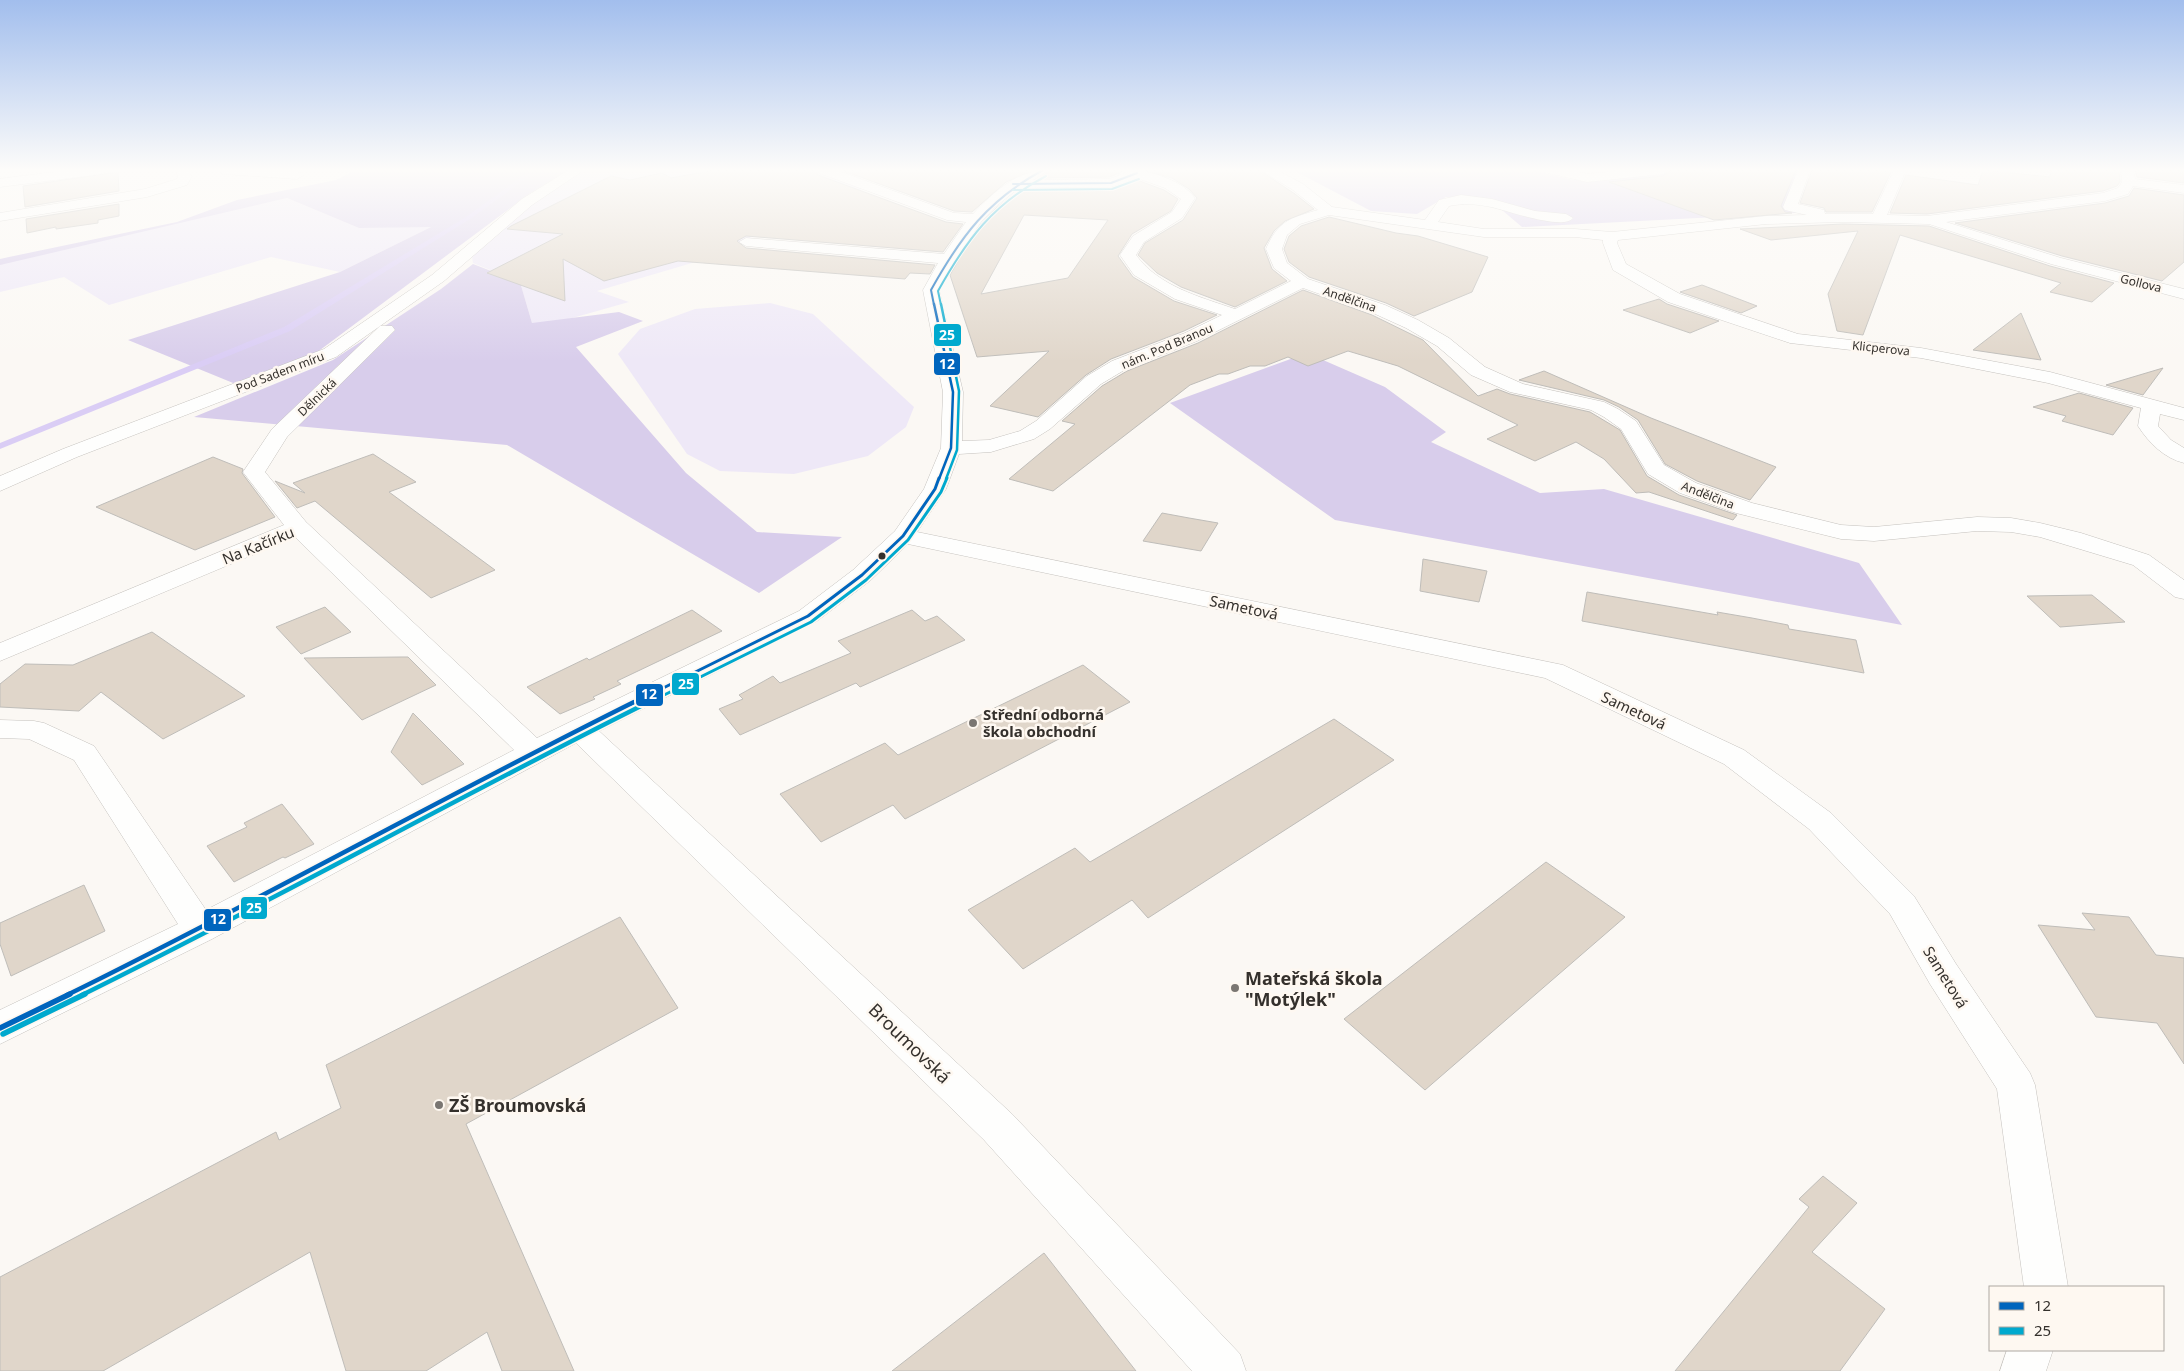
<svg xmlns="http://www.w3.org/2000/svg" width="2184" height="1371" font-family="'Noto Sans',sans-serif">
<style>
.green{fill:#eee8f7}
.forest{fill:#d8cdeb}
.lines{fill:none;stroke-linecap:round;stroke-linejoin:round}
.stream{fill:#dacdf5;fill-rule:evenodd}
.building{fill:#e0d6ca;stroke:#bfbdb9;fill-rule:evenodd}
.street-casing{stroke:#c5c2be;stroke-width:1}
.street{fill:#fefefd;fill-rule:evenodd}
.bus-1-far4-casing{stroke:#fef8f1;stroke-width:4}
.bus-1-far3-casing{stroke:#fef8f1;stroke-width:5}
.bus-1-far2-casing{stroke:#fef8f1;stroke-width:6}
.bus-1-far1-casing{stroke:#fef8f1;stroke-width:8}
.bus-1-casing{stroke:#fef8f1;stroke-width:9}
.bus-2-far4-casing{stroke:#fef8f1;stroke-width:4}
.bus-2-far3-casing{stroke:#fef8f1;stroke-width:5}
.bus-2-far2-casing{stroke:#fef8f1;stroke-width:6}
.bus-2-far1-casing{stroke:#fef8f1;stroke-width:8}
.bus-2-casing{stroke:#fef8f1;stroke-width:9}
.bus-1-far4{stroke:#0065bd;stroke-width:2}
.bus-1-far3{stroke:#0065bd;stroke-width:2.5}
.bus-1-far2{stroke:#0065bd;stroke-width:3}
.bus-1-far1{stroke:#0065bd;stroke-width:4.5}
.bus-1{stroke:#0065bd;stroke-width:5.5}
.bus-2-far4{stroke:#00a9ce;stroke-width:2}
.bus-2-far3{stroke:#00a9ce;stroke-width:2.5}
.bus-2-far2{stroke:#00a9ce;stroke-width:3}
.bus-2-far1{stroke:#00a9ce;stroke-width:4.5}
.bus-2{stroke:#00a9ce;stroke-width:5.5}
.bus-dot{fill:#34302c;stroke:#fef8f1;stroke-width:2}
.poi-dot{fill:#7a7672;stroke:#fef8f1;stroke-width:2}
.labels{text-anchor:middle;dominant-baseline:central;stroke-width:5;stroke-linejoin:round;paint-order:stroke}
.far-street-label{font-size:12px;fill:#34302c;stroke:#fef8f1}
.street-label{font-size:15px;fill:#34302c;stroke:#fef8f1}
.poi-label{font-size:15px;font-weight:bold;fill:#34302c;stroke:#fef8f1;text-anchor:start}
.near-poi-label{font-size:18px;font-weight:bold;fill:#34302c;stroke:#fef8f1;text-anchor:start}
.near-street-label{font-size:18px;fill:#34302c;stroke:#fef8f1}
.line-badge{stroke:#fef8f1;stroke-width:2}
.badge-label{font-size:14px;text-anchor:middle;font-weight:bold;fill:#fff}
</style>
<rect width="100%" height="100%" fill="#fbf8f4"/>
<g class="green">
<path d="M 585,170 L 819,170 L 864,188 L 692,263 L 597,291 L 629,302 L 537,328 L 532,323 L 520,282 L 473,263 L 472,256 L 532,202 Z"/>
<path d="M 287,198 L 359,228 L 433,226 L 340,272 L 271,257 L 109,305 L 64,277 L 0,292 L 0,263 Z"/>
<path d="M 770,303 L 813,314 L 914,407 L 906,427 L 868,456 L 794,474 L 720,471 L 687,454 L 618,354 L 640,329 L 695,309 Z"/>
</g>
<g class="forest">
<path d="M 356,170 L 568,170 L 529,194 L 316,353 L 238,385 L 128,340 L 340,272 L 431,227 L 359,228 L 287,198 L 0,265 L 0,259 L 9,257 L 177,222 L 237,200 L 336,180 Z"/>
<path d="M 1293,170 L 1532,170 L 1573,180 L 1608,170 L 1808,170 L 1795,213 L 1522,227 L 1490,200 L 1446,197 L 1417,214 L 1371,211 Z"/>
<path d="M 473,264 L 520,282 L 532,323 L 619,312 L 643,321 L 576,347 L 686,473 L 757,532 L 842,537 L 759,593 L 507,445 L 194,417 L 333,360 L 441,289 Z"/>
<path d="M 1307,353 L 1385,387 L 1446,432 L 1431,442 L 1540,493 L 1604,489 L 1859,563 L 1902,625 L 1335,520 L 1170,403 Z"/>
</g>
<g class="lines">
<path class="stream" d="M 531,170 L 538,170 L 470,219 L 290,331 L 0,449 L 0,443 L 284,327 L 466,217 Z"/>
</g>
<g class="building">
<path d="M 715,170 L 816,170 L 818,175 L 946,222 L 963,224 L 943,252 L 746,236 L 737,241 L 746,248 L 935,265 L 930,274 L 910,273 L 905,279 L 678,261 L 604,281 L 563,259 L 565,301 L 487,273 L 563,234 L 507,229 L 511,226 L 611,176 L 630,180 L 662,173 L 671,178 Z"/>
<path d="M 841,170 L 1034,170 L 1006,182 L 972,212 L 954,211 Z"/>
<path d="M 1051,170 L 1120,170 L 1122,172 L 1109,177 L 1040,178 Z"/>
<path d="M 1143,170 L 1259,170 L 1295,194 L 1314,209 L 1285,221 L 1274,231 L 1264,248 L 1272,269 L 1287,281 L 1235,307 L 1181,287 L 1157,273 L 1138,255 L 1145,243 L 1183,220 L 1197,198 L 1189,189 L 1172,178 Z"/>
<path d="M 1671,170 L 1796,170 L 1781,206 L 1785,212 L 1792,213 L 1714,220 L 1609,182 L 1663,176 Z"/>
<path d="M 1812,170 L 1874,170 L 1891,172 L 1872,212 L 1826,212 L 1824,208 L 1800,203 Z"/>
<path d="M 1983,170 L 2050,177 L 2051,170 L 2119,170 L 2120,182 L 2117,186 L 2103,191 L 1927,214 L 1890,213 L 1906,175 L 1978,185 Z"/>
<path d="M 2135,170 L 2184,170 L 2184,183 L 2137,177 Z"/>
<path d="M 118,172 L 119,191 L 25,207 L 23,186 Z"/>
<path d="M 1137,180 L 1164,190 L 1178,199 L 1171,211 L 1132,234 L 1118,256 L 1133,277 L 1174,301 L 1217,315 L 1184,331 L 1111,359 L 1086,375 L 1038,417 L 990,406 L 1049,351 L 977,357 L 950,275 L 962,254 L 982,223 L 996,208 L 1020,190 L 1111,189 ZM 1024,215 L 1108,220 L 1068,278 L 981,294 Z"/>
<path d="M 2134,188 L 2184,195 L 2184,262 L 2162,281 L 2062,256 L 1955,223 L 2105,203 L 2129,196 Z"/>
<path d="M 119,204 L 119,216 L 98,220 L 98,223 L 56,229 L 56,227 L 27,233 L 26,219 Z"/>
<path d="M 1329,217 L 1396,233 L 1418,236 L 1488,257 L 1472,292 L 1414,316 L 1386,303 L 1309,277 L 1289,262 L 1284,249 L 1289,236 L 1301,226 Z"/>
<path d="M 1843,224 L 1929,226 L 2050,266 L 2114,283 L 2092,302 L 2050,292 L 2061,283 L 1900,235 L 1863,335 L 1837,331 L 1828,294 L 1858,231 L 1771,240 L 1740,229 Z"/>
<path d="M 1702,285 L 1757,306 L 1741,313 L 1680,292 Z"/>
<path d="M 1303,290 L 1372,315 L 1423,340 L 1478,396 L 1497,389 L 1510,394 L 1590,412 L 1620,430 L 1647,476 L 1679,495 L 1737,515 L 1733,520 L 1649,492 L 1636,493 L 1604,459 L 1576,442 L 1535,461 L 1487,439 L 1518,425 L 1398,366 L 1348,351 L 1308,366 L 1288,357 L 1265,366 L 1250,366 L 1228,374 L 1219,374 L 1190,385 L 1053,491 L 1009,479 L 1075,424 L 1062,421 L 1102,386 L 1127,371 L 1198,343 Z"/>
<path d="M 1659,299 L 1667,304 L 1719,321 L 1690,333 L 1623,310 Z"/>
<path d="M 2021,313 L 2041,360 L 1973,350 Z"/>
<path d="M 2163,368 L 2143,395 L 2106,385 Z"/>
<path d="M 1544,371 L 1651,418 L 1776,467 L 1750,500 L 1697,481 L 1665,464 L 1638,420 L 1619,407 L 1604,400 L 1519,380 Z"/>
<path d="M 2079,393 L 2133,408 L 2113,435 L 2062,421 L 2066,416 L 2033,407 Z"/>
<path d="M 373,454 L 416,482 L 389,492 L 495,570 L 431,598 L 315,501 L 297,508 L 275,481 L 305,493 L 293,483 Z"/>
<path d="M 213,457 L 243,469 L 242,473 L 275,517 L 195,550 L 96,507 Z"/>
<path d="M 1162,513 L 1189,518 L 1218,523 L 1201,551 L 1143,541 Z"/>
<path d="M 1423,559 L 1487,571 L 1479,602 L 1420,591 Z"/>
<path d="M 1587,592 L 1718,615 L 1717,612 L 1752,618 L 1788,625 L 1789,629 L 1856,640 L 1864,673 L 1582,621 Z"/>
<path d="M 2092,595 L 2125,622 L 2060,627 L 2027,596 Z"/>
<path d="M 325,607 L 351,632 L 301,654 L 276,627 Z"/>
<path d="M 692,610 L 722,631 L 617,681 L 621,684 L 593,697 L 595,699 L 560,714 L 527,687 L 587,658 L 589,660 Z"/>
<path d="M 912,610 L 925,621 L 937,616 L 965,640 L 860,687 L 856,683 L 740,735 L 719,709 L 743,699 L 739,695 L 773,676 L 780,683 L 851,653 L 838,641 Z"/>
<path d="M 152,632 L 245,696 L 163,739 L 101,692 L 79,711 L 0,707 L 0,684 L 25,664 L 73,665 Z"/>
<path d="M 401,657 L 408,657 L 436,685 L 362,720 L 304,658 Z"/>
<path d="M 1083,665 L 1130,702 L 905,819 L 893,805 L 821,842 L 780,794 L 885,743 L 898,755 Z"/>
<path d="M 413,713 L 464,764 L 422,785 L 391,752 Z"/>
<path d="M 1334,719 L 1394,760 L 1148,918 L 1132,900 L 1023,969 L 968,910 L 1075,848 L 1090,862 Z"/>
<path d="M 282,804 L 314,844 L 285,858 L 283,857 L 234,882 L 207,846 L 247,827 L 244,823 Z"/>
<path d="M 1546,862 L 1625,917 L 1425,1090 L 1344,1019 Z"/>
<path d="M 84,885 L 105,931 L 11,976 L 0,944 L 0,923 Z"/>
<path d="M 2082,913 L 2129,917 L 2156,955 L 2184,958 L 2184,1064 L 2157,1023 L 2096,1017 L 2038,925 L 2095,930 Z"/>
<path d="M 620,917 L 678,1008 L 466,1124 L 574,1371 L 502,1371 L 487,1332 L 426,1371 L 346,1371 L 310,1252 L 103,1371 L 0,1371 L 0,1277 L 276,1132 L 279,1140 L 341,1108 L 326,1065 Z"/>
<path d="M 1823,1176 L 1857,1203 L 1812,1252 L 1885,1309 L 1840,1371 L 1675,1371 L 1809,1207 L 1799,1199 Z"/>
<path d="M 1044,1253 L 1136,1371 L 892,1371 Z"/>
</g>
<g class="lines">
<defs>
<g id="street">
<path d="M 71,170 L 107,170 L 101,174 L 0,187 L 0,179 Z"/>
<path d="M 175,170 L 187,170 L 192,176 L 187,185 L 147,197 L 0,221 L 0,213 L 145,189 L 177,179 L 178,176 Z"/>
<path d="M 217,170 C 232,170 295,166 304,175 L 297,179 L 223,174 Z"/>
<path d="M 569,170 L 584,170 L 532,205 L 444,281 L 336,357 L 77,457 L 0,491 L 0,476 L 63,449 L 324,349 L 432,275 L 522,199 Z"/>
<path d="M 818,170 L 836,170 L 954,213 L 973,214 C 994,192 1017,170 1049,170 L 1033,180 L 1109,179 L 1125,173 L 1122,170 C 1145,170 1179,177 1195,198 L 1182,218 L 1144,242 L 1136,255 C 1158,286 1200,297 1235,309 L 1291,281 L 1274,268 L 1266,249 C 1278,221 1290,218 1318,210 L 1293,190 L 1261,170 L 1277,170 L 1303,184 L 1332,207 L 1425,220 L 1439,200 L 1461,195 L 1492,199 L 1535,211 L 1566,214 L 1573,218 C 1563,231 1506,210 1491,207 C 1477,204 1463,203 1449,206 L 1438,222 L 1484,229 L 1575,229 L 1612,232 L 1766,216 L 1807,215 L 1785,210 L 1783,207 L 1798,170 L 1810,170 L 1798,204 L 1824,210 L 1825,214 L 1873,214 L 1894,170 L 1906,170 L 1887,215 L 1927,216 L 2103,193 L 2118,188 L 2122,182 L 2121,170 L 2133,170 L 2135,179 L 2184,185 L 2184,193 L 2133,186 L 2128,194 L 2105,201 L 1946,222 L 2061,258 L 2184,289 L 2184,299 L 2051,264 L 1929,224 L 1843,222 L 1766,224 L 1618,240 L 1617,243 L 1626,264 L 1680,294 L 1798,334 L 1921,348 L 2050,372 L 2184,408 L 2184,420 L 2160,414 L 2158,426 L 2171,440 L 2184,448 L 2184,463 C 2164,458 2149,443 2138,426 L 2141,408 L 2048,383 L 1921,358 L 1790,343 L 1668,302 L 1613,270 L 1603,243 L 1603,240 L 1575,237 L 1484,237 L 1329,215 L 1300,224 L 1287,235 L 1282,249 L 1287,263 L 1308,279 L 1385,305 L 1418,320 L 1449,338 L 1485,367 L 1523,384 L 1604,402 L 1618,409 L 1636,421 L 1664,465 L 1696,483 L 1752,503 L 1841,525 L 1874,527 L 1977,517 L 2011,518 L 2040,523 L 2081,533 L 2149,555 L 2184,580 L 2184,599 L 2175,597 L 2133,565 L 2040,537 L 2011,532 L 1977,531 L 1874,541 L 1841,539 L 1736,513 L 1680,493 L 1648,474 L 1621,429 L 1604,417 L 1591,410 L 1510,392 L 1471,375 L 1437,346 L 1406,328 L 1373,313 L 1303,288 L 1197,341 L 1126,369 L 1101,384 L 1050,429 L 1034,439 L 991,452 L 959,454 L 946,489 L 917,532 L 1563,665 L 1744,750 L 1831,813 L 1914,896 L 1956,964 L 2030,1073 L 2035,1085 L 2068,1287 L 2024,1287 L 1997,1089 L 1930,984 L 1890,914 L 1809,829 L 1724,764 L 1545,678 L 908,544 L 871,580 L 817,621 L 599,731 L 1012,1114 L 1240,1354 L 1246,1371 L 1192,1371 L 984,1140 L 576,743 L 212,939 L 0,1044 L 0,1010 L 178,924 L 74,760 L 29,739 L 0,738 L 0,720 L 34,721 L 44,723 L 94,746 L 206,910 L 514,750 L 295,537 L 0,661 L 0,643 L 284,525 L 243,472 L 272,429 L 380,326 L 392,326 L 395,330 L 287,437 L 265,472 L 306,522 L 537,738 L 799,611 L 853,570 L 895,531 L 924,489 L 941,448 L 943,392 L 923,290 L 938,263 L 746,246 L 739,242 L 746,238 L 944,254 L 966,222 L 947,220 L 819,173 ZM 1137,178 L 1165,188 L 1181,199 L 1172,212 L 1133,236 L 1120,255 L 1134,275 L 1175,299 L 1222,315 L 1185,333 L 1112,361 L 1087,376 L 1036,421 L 1020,431 L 989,440 L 962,441 L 963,392 L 939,290 L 960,253 L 981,222 L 995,207 L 1019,188 L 1111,187 Z"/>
<path d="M 1547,170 L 1570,170 L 1587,174 L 1626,170 L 1669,170 L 1663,174 L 1587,182 L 1548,173 Z"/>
<path d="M 2007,1350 L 2053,1350 L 2046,1371 L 2000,1371 Z"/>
</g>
</defs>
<use href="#street" class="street-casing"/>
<use href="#street" class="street"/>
<defs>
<g id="bus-1-far4">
<path d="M 1013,184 L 1111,183 L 1137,173"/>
<path d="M 934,305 L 931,290 C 961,236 988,200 1043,170"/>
</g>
<path id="bus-1-far3" d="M 934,304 L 953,392 L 951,448 L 939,479"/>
<path id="bus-1-far2" d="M 631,704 L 808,616 L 862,575 L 903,536 L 935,489 L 939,478"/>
<path id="bus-1-far1" d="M 67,995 C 258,901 443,797 634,702"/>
<path id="bus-1" d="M 0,1028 L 70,994"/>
<g id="bus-2-far4">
<path d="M 1013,190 L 1112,189 L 1139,179"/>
<path d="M 941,305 L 938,291 C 967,239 993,204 1046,176"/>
</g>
<path id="bus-2-far3" d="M 941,304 L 959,391 L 957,450 L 946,479"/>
<path id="bus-2-far2" d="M 646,704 L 811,622 L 866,580 L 908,540 L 941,492 L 947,478"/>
<path id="bus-2-far1" d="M 82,995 C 273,901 458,797 649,702"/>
<path id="bus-2" d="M 3,1034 L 85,994"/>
</defs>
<use href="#bus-1-far4" class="bus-1-far4-casing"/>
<use href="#bus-1-far3" class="bus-1-far3-casing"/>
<use href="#bus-1-far2" class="bus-1-far2-casing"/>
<use href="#bus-1-far1" class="bus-1-far1-casing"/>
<use href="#bus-1" class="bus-1-casing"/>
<use href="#bus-2-far4" class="bus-2-far4-casing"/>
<use href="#bus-2-far3" class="bus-2-far3-casing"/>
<use href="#bus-2-far2" class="bus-2-far2-casing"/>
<use href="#bus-2-far1" class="bus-2-far1-casing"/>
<use href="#bus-2" class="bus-2-casing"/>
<use href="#bus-1-far4" class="bus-1-far4"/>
<use href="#bus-1-far3" class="bus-1-far3"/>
<use href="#bus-1-far2" class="bus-1-far2"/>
<use href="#bus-1-far1" class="bus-1-far1"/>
<use href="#bus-1" class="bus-1"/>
<use href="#bus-2-far4" class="bus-2-far4"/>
<use href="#bus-2-far3" class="bus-2-far3"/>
<use href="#bus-2-far2" class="bus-2-far2"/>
<use href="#bus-2-far1" class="bus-2-far1"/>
<use href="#bus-2" class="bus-2"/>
</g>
<linearGradient id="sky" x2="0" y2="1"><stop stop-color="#a2beed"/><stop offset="0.47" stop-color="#fdfcfa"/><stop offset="1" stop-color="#fdfcfa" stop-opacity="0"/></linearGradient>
<rect width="2184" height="362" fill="url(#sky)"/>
<circle class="bus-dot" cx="882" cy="556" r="4.5"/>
<g class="poi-dot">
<circle cx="973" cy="723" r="5"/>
<circle cx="1235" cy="988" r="5"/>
<circle cx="439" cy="1105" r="5"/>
</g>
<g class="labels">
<g class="far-street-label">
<text transform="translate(2141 283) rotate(14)">Gollova</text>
<text transform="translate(1350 299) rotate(19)">Andělčina</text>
<text transform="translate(1167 346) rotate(-23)">nám. Pod Branou</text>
<text transform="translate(1881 348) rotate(6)">Klicperova</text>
<text transform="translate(280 372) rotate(-21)">Pod Sadem míru</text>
<text transform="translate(317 397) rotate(-44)">Dělnická</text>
<text transform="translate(1708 495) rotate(21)">Andělčina</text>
</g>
<g class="street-label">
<text transform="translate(258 545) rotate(-22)">Na Kačírku</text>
<text transform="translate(1244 607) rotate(12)">Sametová</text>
<text transform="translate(1634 710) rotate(25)">Sametová</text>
<text transform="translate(1946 977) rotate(58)">Sametová</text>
</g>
<g class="poi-label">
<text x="983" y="714">Střední odborná<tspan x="983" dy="17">škola obchodní</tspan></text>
</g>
<g class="near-poi-label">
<text x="1245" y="978">Mateřská škola<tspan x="1245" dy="21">"Motýlek"</tspan></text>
<text x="449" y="1105">ZŠ Broumovská</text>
</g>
<g class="near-street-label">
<text transform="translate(910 1043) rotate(44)">Broumovská</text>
</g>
</g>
<g class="line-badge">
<rect x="933" y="323" width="29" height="24" rx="5" fill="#00a9ce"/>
<rect x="933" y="352" width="28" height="24" rx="5" fill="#0065bd"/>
<rect x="671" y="672" width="29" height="24" rx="5" fill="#00a9ce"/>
<rect x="635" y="683" width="29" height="24" rx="5" fill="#0065bd"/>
<rect x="240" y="896" width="28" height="24" rx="5" fill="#00a9ce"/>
<rect x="203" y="908" width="29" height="24" rx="5" fill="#0065bd"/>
</g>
<g class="badge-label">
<text x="947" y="340">25</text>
<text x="947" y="369">12</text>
<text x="686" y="689">25</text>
<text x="649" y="699">12</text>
<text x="254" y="913">25</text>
<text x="218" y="924">12</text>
</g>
<rect x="1989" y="1286" width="175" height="65" fill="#fef8f1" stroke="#ada8a2"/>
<rect x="1999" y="1302" width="25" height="8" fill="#0065bd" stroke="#ada8a2"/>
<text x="2034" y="1311" font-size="15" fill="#34302c">12</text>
<rect x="1999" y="1327" width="25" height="8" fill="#00a9ce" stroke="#ada8a2"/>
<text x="2034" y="1336" font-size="15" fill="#34302c">25</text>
</svg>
